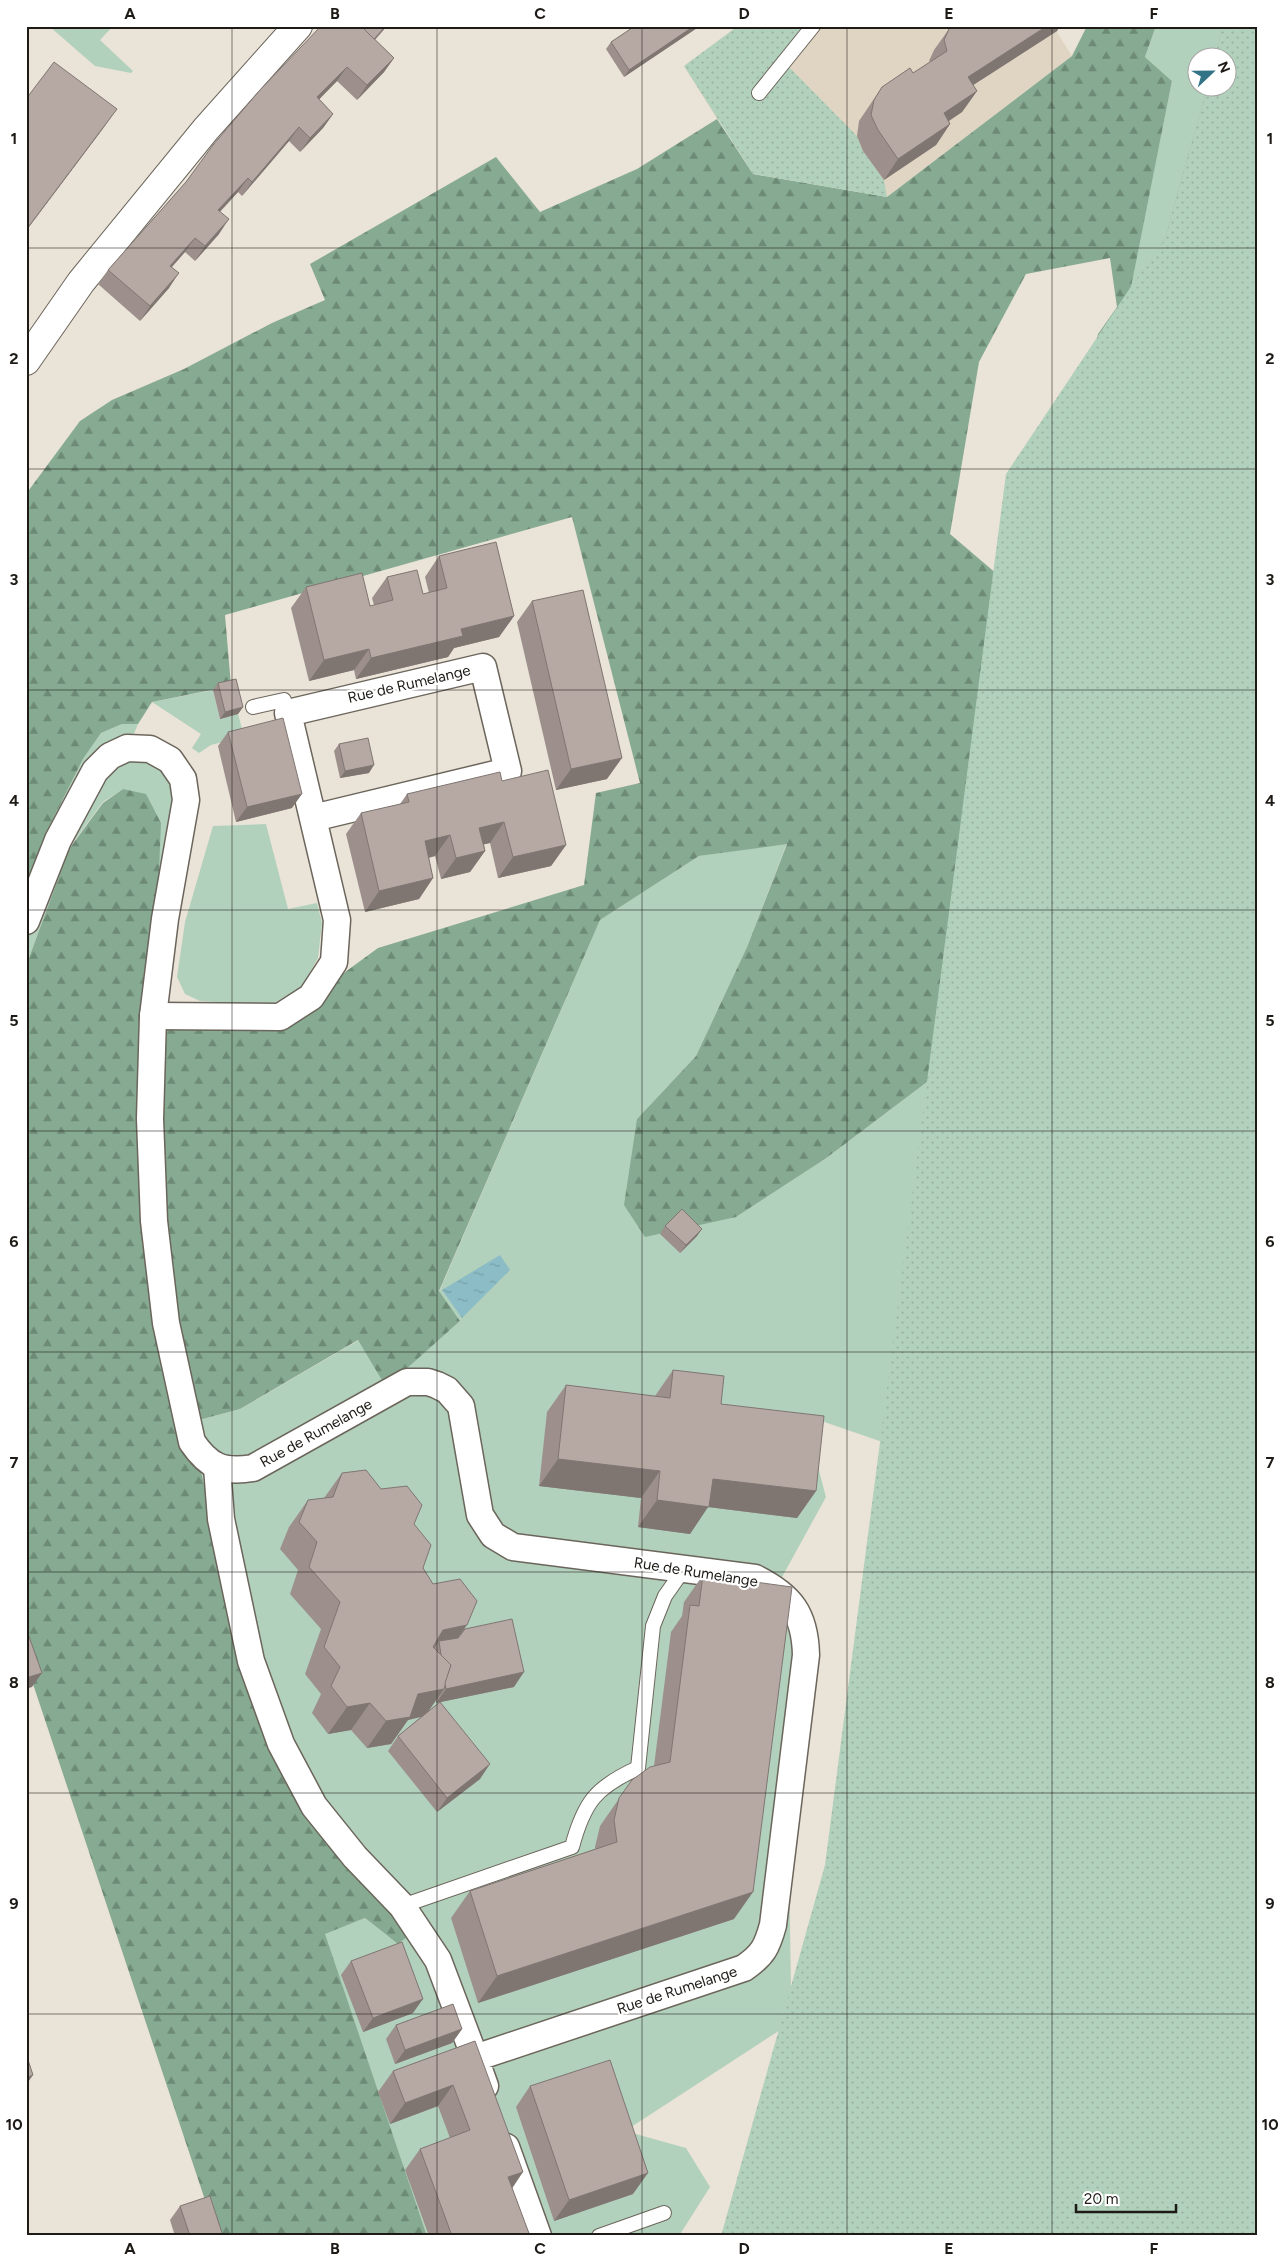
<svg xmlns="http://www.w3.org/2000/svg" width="1284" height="2262" font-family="Figtree,sans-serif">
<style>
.built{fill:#e0d5c3}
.green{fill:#b2d1bc}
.forest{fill:url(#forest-firs);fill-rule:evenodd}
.park{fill:url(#park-dots)}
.water{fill:url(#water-ripples)}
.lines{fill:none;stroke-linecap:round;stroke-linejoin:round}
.service-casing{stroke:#6b655b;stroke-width:16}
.minor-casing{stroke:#6b655b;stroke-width:29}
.primary-casing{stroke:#6b655b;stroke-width:30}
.service{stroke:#fff;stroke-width:14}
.minor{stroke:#fff;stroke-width:26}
.primary{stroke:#fff;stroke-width:28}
.wall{fill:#9d908c;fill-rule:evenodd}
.shaded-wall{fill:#7f7672}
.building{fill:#b6a8a3;stroke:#7f7672}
.grid{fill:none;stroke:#1e1b17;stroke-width:1;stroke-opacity:0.55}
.labels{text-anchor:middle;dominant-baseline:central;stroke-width:4.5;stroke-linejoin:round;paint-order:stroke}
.street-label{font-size:15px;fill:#1e1b17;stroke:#fff}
.neatline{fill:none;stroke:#1e1b17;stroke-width:2}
.grid-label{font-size:16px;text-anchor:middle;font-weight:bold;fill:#1e1b17}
</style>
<defs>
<pattern id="forest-firs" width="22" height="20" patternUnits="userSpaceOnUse" patternTransform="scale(1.25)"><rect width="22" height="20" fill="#86aa92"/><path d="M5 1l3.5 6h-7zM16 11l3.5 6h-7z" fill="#6d8a76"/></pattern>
<pattern id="park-dots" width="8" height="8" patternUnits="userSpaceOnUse" patternTransform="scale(1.25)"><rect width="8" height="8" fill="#b2d1bc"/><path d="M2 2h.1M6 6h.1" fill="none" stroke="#99b3a1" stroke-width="1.8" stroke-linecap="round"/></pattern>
<pattern id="water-ripples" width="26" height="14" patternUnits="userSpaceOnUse" patternTransform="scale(1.25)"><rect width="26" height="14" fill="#8cbcc5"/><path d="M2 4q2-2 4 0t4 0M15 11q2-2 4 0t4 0" fill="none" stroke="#78a1a8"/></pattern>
</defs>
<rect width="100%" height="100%" fill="#eae3d7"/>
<path class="built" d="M 738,26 L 1053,26 L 1072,56 L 887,197 L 717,119 L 684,66 Z"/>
<g class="green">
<path d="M 49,26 L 113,26 L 100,40 L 133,71 L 131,73 L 95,66 Z"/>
<path d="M 1156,26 L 1223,26 L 1215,57 L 1196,58 L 1196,88 L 1207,88 L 1165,239 L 1130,288 L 1172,81 L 1145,57 Z"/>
<path d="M 213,690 L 220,719 L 238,714 L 244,736 L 211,745 L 199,753 L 192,748 L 201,734 L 152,702 Z"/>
<path d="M 122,724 L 138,724 L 128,748 L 183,779 L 165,919 L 123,789 L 103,802 L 69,848 L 26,966 L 26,883 L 44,837 L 83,759 L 101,733 Z"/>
<path d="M 266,824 L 288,909 L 317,903 L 322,923 L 318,958 L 302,986 L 271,1005 L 200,1001 L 185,994 L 177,977 L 185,922 L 213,826 Z"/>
<path d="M 787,843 L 747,947 L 696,1056 L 637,1119 L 736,1217 L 825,1159 L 988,1036 L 897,1447 L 804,1415 L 826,1497 L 776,1588 L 800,1619 L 788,1796 L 791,1990 L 794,2021 L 625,2131 L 686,2148 L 710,2187 L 679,2236 L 427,2236 L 324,1934 L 365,1918 L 398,1944 L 251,1661 L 188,1423 L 240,1409 L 359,1340 L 386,1386 L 460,1321 L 439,1292 L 600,920 L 699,856 Z"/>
</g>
<path class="forest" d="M 1087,26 L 1156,26 L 1145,57 L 1172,81 L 1131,287 L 1165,239 L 1207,88 L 1226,88 L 1226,58 L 1215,57 L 1223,26 L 1258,26 L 1258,680 L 988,1036 L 825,1159 L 736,1217 L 645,1237 L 624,1205 L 637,1119 L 696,1056 L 747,947 L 787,844 L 699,856 L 600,920 L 439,1291 L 460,1321 L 386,1387 L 358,1340 L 240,1409 L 188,1423 L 251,1661 L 281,1744 L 408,1936 L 398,1944 L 365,1918 L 325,1934 L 427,2236 L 217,2236 L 26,1663 L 26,966 L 69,849 L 103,803 L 123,789 L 146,794 L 161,823 L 153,1016 L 279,1017 L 311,997 L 378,948 L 584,885 L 596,793 L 640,783 L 572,517 L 225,615 L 231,686 L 152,702 L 138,724 L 122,724 L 101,733 L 83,759 L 44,837 L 26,883 L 26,494 L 80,421 L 112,400 L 184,369 L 272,323 L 325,300 L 310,264 L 496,157 L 540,212 L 637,169 L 717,119 L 753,174 L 887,197 L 1072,56 ZM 1110,258 L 1117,307 L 1098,334 L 1045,615 L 950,534 L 979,362 L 1026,274 Z"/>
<g class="park">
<path d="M 738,26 L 813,26 L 784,62 L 857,136 L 863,151 L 884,180 L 887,197 L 753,174 L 684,66 Z"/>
<path d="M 1223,26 L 1258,26 L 1258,2236 L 721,2236 L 825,1865 L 1006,474 L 1130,288 L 1165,239 L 1207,88 L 1226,88 L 1226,58 L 1215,57 Z"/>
</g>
<path class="water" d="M 500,1255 L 510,1270 L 462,1318 L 442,1290 Z"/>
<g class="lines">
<defs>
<g id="service">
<path d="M 759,93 L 813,26"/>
<path d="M 253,707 L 284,700 L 288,713"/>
<path d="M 402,1906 L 572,1847 C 584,1802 596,1787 638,1768 L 653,1626 L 665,1596 L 684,1569"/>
<path d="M 599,2236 L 664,2213"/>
</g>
<g id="minor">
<path d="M 26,921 L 58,840 L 95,771 L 110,756 L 127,748 L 150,749 L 170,760 L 183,779 L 186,800 L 165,919 L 153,1016 L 150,1119 L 154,1221 L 166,1323 L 192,1442 C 209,1467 223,1473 253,1468 L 407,1382 L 428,1382 L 437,1385 L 447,1390 L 461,1406 L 480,1515 L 493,1535 L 513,1547 L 755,1578 C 791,1596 805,1614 806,1655 L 773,1925 C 767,1947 763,1955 744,1968 L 475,2058 L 485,2086"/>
<path d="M 153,1016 L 280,1017 L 311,997 L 334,962 L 337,920 L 288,713 L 483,667 L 508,771 L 313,818"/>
<path d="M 217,1467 L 221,1519 L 251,1661 L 281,1744 L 314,1806 L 355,1857 L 402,1906 L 438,1960 L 475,2058"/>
<path d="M 506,2147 L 538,2236"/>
</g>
<path id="primary" d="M 26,361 L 81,282 L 206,129 L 298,26"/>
</defs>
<use href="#service" class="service-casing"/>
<use href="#minor" class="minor-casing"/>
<use href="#primary" class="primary-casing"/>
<use href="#service" class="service"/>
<use href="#minor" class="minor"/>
<use href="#primary" class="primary"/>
</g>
<g class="wall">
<path d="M 321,26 L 387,26 L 375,40 L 394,58 L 384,72 L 357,100 L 337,81 L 319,99 L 333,114 L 323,128 L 300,152 L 289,141 L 242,196 L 238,192 L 220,212 L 219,234 L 195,261 L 185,252 L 172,267 L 169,288 L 140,321 L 98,284 L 108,270 L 186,182 Z"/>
<path d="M 635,26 L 700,26 L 624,77 L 606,49 L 611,42 Z"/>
<path d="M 952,26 L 1060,26 L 1057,31 L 973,85 L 977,91 L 962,112 L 949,121 L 950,124 L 936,145 L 884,180 L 863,151 L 857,136 L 859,121 L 882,87 L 913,73 L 930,62 L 929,61 L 934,50 L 949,29 Z"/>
<path d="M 439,556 L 514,616 L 499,637 L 454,648 L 448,657 L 356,679 L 354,670 L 309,681 L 291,608 L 306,587 L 370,606 L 374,605 L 372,598 L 387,577 L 423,594 L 429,593 L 425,577 Z"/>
<path d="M 532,601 L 607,779 L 556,790 L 517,622 Z"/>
<path d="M 218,683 L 243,707 L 238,714 L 220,719 L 213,690 Z"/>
<path d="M 228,732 L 292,808 L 236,822 L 218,746 Z"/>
<path d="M 339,744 L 369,773 L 340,778 L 334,751 Z"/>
<path d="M 502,781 L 566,845 L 551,866 L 498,878 L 490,843 L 484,844 L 485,851 L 470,872 L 441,879 L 435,856 L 429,858 L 433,878 L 419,899 L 365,912 L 346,834 L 361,813 L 400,804 L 407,794 Z"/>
<path d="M 665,1226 L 697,1236 L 680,1253 L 660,1234 Z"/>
<path d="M 673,1370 L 721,1404 L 816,1491 L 797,1518 L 708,1507 L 690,1534 L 638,1527 L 641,1498 L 539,1486 L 547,1412 L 566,1385 L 655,1396 Z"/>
<path d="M 342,1473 L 381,1489 L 414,1524 L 423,1568 L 433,1584 L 465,1629 L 514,1687 L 440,1702 L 480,1779 L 437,1812 L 388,1751 L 398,1736 L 422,1716 L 408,1720 L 391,1744 L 367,1748 L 351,1730 L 328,1734 L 312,1713 L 321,1694 L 305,1674 L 321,1629 L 290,1594 L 298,1570 L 280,1549 L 289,1527 L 308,1500 L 324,1498 ZM 436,1700 L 436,1703 L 440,1702 L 427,1713 Z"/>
<path d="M 703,1575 L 734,1919 L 478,2003 L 451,1918 L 470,1891 L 595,1849 L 595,1847 L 600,1826 L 632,1780 L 654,1766 L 671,1632 L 682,1616 L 684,1602 Z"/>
<path d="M 351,1961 L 413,2013 L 363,2032 L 341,1975 Z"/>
<path d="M 396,2025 L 462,2029 L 452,2043 L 395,2064 L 386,2039 Z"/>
<path d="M 475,2041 L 512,2188 L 530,2236 L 429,2236 L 405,2170 L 420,2149 L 450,2138 L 438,2106 L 390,2124 L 378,2092 L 393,2071 Z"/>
<path d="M 530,2086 L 633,2194 L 554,2221 L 516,2107 Z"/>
<path d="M 180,2206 L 223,2236 L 175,2236 L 170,2220 Z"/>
</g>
<g class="shaded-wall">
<path d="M 386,26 L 387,26 L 363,52 L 368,45 Z"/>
<path d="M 694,26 L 700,26 L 624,77 L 629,70 Z"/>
<path d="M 1047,26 L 1060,26 L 1057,31 L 953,98 L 968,77 Z"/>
<path d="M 394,58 L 384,72 L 357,100 L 367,85 Z"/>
<path d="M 347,67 L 337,81 L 307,112 L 317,97 Z"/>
<path d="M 977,91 L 962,112 L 929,134 L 944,113 Z"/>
<path d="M 117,109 L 102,130 L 26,231 L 26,230 Z"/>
<path d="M 333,114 L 323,128 L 300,152 L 310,138 Z"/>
<path d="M 950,124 L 936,145 L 884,180 L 898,159 Z"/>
<path d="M 299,127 L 289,141 L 242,196 L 252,182 Z"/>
<path d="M 248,178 L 238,192 L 208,224 L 218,210 Z"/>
<path d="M 229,219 L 219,234 L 195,261 L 205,246 Z"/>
<path d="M 195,238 L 185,252 L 160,280 L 170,266 Z"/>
<path d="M 179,273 L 169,288 L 140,321 L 150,306 Z"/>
<path d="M 514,616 L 499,637 L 454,648 L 448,657 L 356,679 L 371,658 L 461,629 Z"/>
<path d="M 369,649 L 354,670 L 309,681 L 324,660 Z"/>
<path d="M 243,707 L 238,714 L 220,719 L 225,712 Z"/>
<path d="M 622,758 L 607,779 L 556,790 L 571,769 Z"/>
<path d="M 374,765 L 369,773 L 340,778 L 345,771 Z"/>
<path d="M 302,794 L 292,808 L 236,822 L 247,807 Z"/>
<path d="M 504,822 L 490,843 L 465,849 L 479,828 Z"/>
<path d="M 450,835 L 435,856 L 410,862 L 425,841 Z"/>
<path d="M 566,845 L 551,866 L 498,878 L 513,857 Z"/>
<path d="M 485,851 L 470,872 L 441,879 L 456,858 Z"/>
<path d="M 433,878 L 419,899 L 365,912 L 379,891 Z"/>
<path d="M 702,1229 L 697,1236 L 680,1253 L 686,1245 Z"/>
<path d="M 558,1459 L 660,1471 L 641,1498 L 539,1486 Z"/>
<path d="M 713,1479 L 816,1491 L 797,1518 L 708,1507 L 690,1534 L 638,1527 L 657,1500 Z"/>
<path d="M 467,1625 L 448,1652 L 439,1641 L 429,1656 L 443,1630 Z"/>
<path d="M 524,1672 L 514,1687 L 436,1703 L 446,1689 Z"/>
<path d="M 42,1673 L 32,1687 L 26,1689 L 26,1678 Z"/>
<path d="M 444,1689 L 425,1716 L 408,1720 L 391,1744 L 367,1748 L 386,1721 L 418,1694 Z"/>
<path d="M 370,1703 L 351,1730 L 328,1734 L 347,1707 Z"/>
<path d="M 490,1764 L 480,1779 L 437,1812 L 447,1798 Z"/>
<path d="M 753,1892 L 734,1919 L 478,2003 L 497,1976 Z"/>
<path d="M 423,1999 L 413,2013 L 363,2032 L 373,2018 Z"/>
<path d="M 462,2029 L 452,2043 L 395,2064 L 405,2050 Z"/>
<path d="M 33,2075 L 26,2085 L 26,2078 Z"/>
<path d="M 453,2085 L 438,2106 L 390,2124 L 405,2103 Z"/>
<path d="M 523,2172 L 509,2193 L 508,2177 Z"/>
<path d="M 648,2173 L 633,2194 L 554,2221 L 569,2200 Z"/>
</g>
<g class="building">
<path d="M 321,26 L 361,26 L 394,58 L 367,85 L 347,67 L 317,97 L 333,114 L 310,138 L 299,127 L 252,182 L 248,178 L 218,210 L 229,219 L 205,246 L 195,238 L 170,266 L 179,273 L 150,306 L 108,270 L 186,182 L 213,145 L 260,90 Z"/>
<path d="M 361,26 L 385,26 L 385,27 L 374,39 Z"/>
<path d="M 635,26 L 694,26 L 629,70 L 611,42 Z"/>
<path d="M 952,26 L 1047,26 L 968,77 L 977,91 L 944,113 L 950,124 L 898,159 L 878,130 L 871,115 L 874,100 L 882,87 L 910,68 L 913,73 L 947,51 L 944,40 L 949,29 Z"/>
<path d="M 54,62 L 117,109 L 26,230 L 26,99 Z"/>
<path d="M 496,542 L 514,616 L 461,629 L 463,636 L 371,658 L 369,649 L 324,660 L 306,587 L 362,573 L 370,606 L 393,600 L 387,577 L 417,570 L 423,594 L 447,588 L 439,556 Z"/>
<path d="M 583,590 L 622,758 L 571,769 L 532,601 Z"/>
<path d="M 236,679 L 243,707 L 225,712 L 218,683 Z"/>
<path d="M 283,718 L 302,794 L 247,807 L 228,732 Z"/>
<path d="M 368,738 L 374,765 L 345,771 L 339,744 Z"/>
<path d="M 548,770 L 566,845 L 513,857 L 504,822 L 479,828 L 485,851 L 456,858 L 450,835 L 425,841 L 433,878 L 379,891 L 361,813 L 409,802 L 407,794 L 500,772 L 502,781 Z"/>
<path d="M 682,1209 L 702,1229 L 686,1245 L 665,1226 Z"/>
<path d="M 673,1370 L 724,1376 L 721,1404 L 824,1416 L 816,1491 L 713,1479 L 709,1507 L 657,1500 L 660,1471 L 558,1459 L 566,1385 L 670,1398 Z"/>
<path d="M 366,1470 L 381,1489 L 407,1486 L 422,1505 L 414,1524 L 431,1545 L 423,1568 L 433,1584 L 460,1579 L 477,1601 L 467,1625 L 443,1630 L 433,1647 L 451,1665 L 444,1689 L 418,1694 L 410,1717 L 386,1721 L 370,1703 L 347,1707 L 331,1686 L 340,1667 L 324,1647 L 340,1602 L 309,1567 L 317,1542 L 299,1522 L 308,1500 L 333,1497 L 342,1473 Z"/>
<path d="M 703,1575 L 792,1587 L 753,1892 L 497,1976 L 470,1891 L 617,1842 L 614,1820 L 619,1798 L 632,1780 L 650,1767 L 670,1762 L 690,1605 L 699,1606 Z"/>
<path d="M 512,1619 L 524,1672 L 446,1689 L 445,1683 L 451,1665 L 441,1655 L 439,1641 L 458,1638 L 465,1629 Z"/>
<path d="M 26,1628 L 42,1673 L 26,1678 Z"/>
<path d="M 440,1702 L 490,1764 L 447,1798 L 398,1736 Z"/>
<path d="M 402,1942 L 423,1999 L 373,2018 L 351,1961 Z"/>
<path d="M 453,2004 L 462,2029 L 405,2050 L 396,2025 Z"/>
<path d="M 475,2041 L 523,2172 L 508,2177 L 530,2236 L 452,2236 L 420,2149 L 470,2130 L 453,2085 L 405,2103 L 393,2071 Z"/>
<path d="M 26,2054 L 33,2075 L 26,2078 Z"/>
<path d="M 610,2060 L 648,2173 L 569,2200 L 530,2086 Z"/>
<path d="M 210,2196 L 223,2236 L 190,2236 L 180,2206 Z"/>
</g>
<path class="grid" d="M 232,26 L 232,2236M 437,26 L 437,2236M 642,26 L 642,2236M 847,26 L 847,2236M 1052,26 L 1052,2236M 26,248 L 1258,248M 26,469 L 1258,469M 26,690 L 1258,690M 26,910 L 1258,910M 26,1131 L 1258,1131M 26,1352 L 1258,1352M 26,1572 L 1258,1572M 26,1793 L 1258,1793M 26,2014 L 1258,2014"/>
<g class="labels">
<g class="street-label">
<text transform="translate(409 684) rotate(-13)">Rue de Rumelange</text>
<text transform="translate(316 1433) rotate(-29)">Rue de Rumelange</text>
<text transform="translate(696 1572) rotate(9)">Rue de Rumelange</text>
<text transform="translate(677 1990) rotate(-18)">Rue de Rumelange</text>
</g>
</g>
<rect width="1284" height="2262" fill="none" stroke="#ffffff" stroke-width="55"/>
<g transform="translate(1212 72) rotate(68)"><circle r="24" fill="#ffffff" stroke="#a5a4a2"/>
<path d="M0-4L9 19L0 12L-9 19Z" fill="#327486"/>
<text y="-8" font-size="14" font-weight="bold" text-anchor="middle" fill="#1e1b17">N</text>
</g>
<path d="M1076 2204v8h100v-8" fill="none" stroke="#1e1b17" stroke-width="2.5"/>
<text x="1084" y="2204" font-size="15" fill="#1e1b17" stroke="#ffffff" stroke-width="4" paint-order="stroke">20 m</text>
<rect x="28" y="28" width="1228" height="2206" class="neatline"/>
<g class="grid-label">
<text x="130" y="19">A</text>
<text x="335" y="19">B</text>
<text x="540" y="19">C</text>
<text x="744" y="19">D</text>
<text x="949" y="19">E</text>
<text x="1154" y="19">F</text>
<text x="14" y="144">1</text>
<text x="1270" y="144">1</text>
<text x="14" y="364">2</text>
<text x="1270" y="364">2</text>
<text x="14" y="585">3</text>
<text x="1270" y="585">3</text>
<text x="14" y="806">4</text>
<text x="1270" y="806">4</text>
<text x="14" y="1026">5</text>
<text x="1270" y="1026">5</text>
<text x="14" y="1247">6</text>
<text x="1270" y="1247">6</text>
<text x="14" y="1468">7</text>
<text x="1270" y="1468">7</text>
<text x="14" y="1688">8</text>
<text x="1270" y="1688">8</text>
<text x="14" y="1909">9</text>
<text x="1270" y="1909">9</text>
<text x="14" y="2130">10</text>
<text x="1270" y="2130">10</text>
<text x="130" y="2254">A</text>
<text x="335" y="2254">B</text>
<text x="540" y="2254">C</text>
<text x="744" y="2254">D</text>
<text x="949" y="2254">E</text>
<text x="1154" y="2254">F</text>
</g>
</svg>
